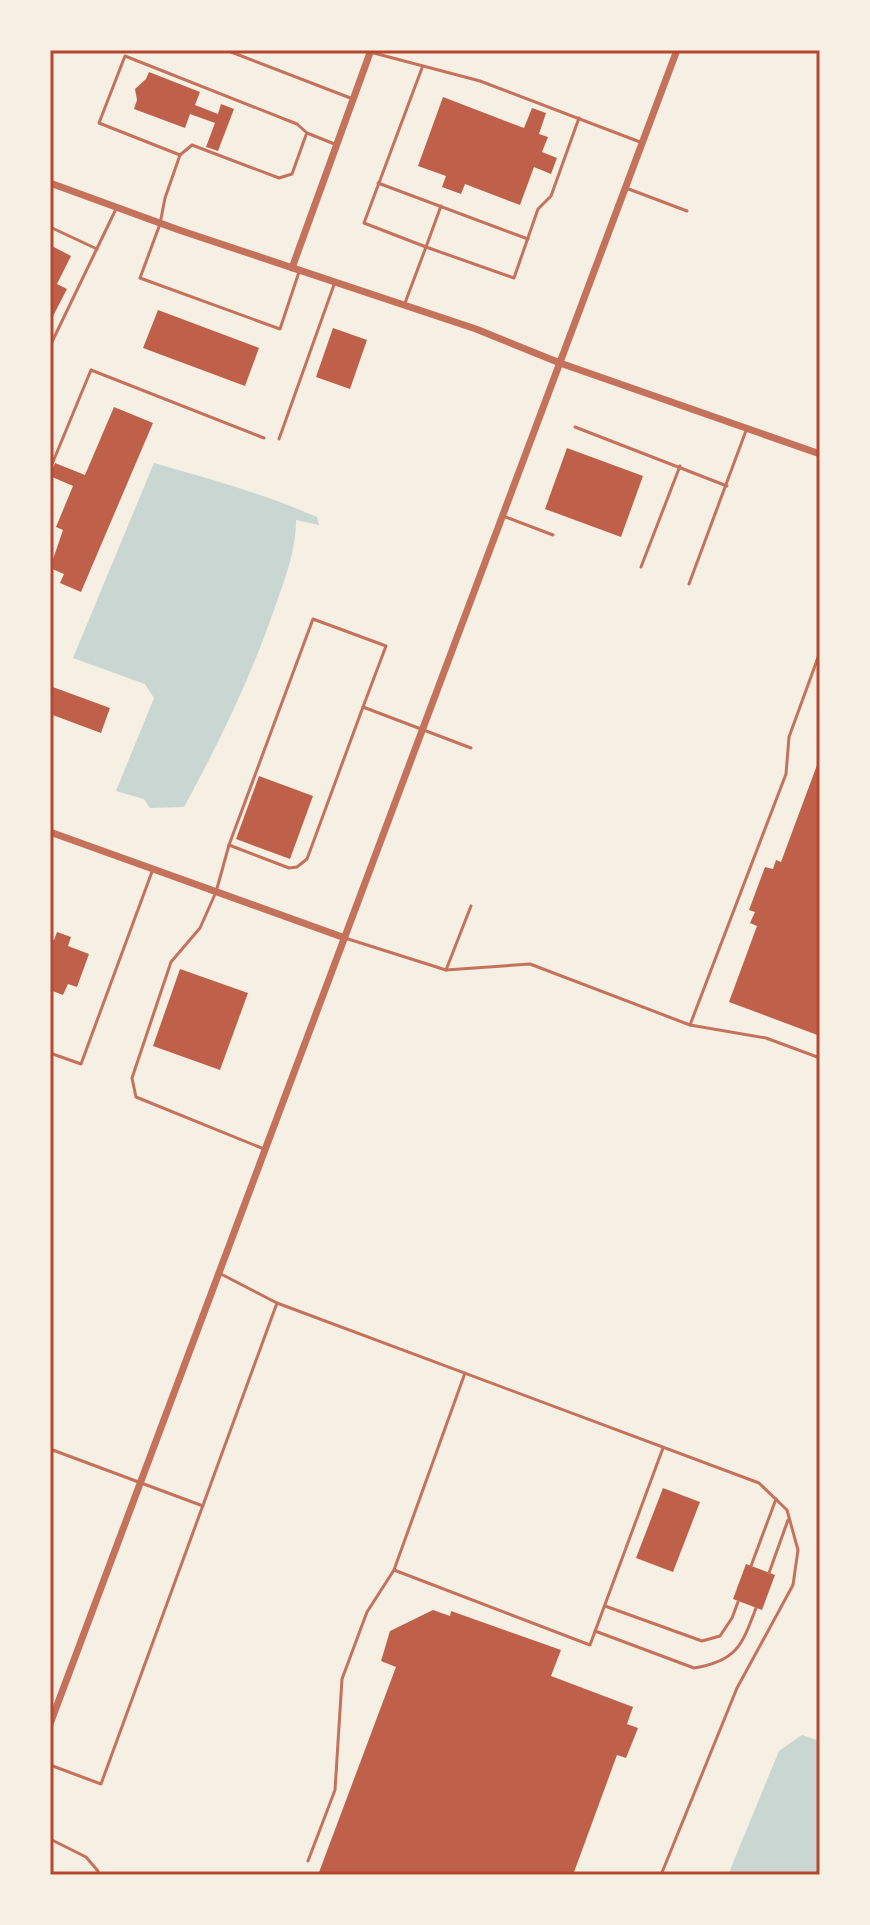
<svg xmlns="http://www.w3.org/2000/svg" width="870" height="1925" font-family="Mulish,sans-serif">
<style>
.water{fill:#c9d6d2}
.building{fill:#bf614a}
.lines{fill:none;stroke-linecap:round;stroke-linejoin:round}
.service{stroke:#c5725c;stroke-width:3}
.minor{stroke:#c5725c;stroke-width:7}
.neatline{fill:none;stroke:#b5482f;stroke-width:3}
</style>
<rect width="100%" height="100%" fill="#f6efe4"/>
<g class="water">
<path d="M 154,463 C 210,479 264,494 317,517 L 319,525 L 296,520 C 296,549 286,576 276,604 C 252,675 220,741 184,807 L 150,808 L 144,799 L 116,791 L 154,698 L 145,684 L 73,658 Z"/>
<path d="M 802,1735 L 820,1741 L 820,1875 L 728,1875 L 779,1751 Z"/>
</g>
<g class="building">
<path d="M 149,72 L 200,92 L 195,105 L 218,114 L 221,104 L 234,109 L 218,151 L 206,147 L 215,123 L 190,114 L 185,128 L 134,109 L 137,100 L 135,89 L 146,79 Z"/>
<path d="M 443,97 L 524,128 L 532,108 L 546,113 L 539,134 L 548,137 L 542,152 L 557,158 L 551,174 L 534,167 L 520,205 L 465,184 L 461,194 L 442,187 L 446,176 L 418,166 Z"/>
<path d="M 50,245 L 71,256 L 57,284 L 67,289 L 50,322 Z"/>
<path d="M 158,310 L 259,348 L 245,386 L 143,348 Z"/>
<path d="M 333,328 L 367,340 L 350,389 L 316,377 Z"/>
<path d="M 114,407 L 153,423 L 81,592 L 60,583 L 64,574 L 50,568 L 63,530 L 56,527 L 73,486 L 50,476 L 55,463 L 85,475 Z"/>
<path d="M 567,448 L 643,476 L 621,537 L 545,509 Z"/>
<path d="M 50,686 L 110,708 L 101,733 L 50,714 Z"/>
<path d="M 820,757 L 820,1036 L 729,1002 L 757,926 L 750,923 L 755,912 L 749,910 L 765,867 L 773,869 L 776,860 L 781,862 Z"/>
<path d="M 259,776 L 313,796 L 290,859 L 236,839 Z"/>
<path d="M 57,932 L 71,937 L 68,946 L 89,954 L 77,987 L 68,984 L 63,995 L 50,990 L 50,939 L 54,940 Z"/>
<path d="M 180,969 L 248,993 L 220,1070 L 153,1046 Z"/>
<path d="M 663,1488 L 700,1502 L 673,1572 L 636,1558 Z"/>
<path d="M 746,1564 L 775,1575 L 762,1610 L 733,1599 Z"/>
<path d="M 433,1610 L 450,1616 L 451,1611 L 561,1650 L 551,1676 L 633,1707 L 627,1724 L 638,1728 L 626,1758 L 617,1755 L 573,1875 L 318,1875 L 396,1667 L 381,1661 L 390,1631 Z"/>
</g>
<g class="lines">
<g class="service">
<path d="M 226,50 L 353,99"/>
<path d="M 370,52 L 480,81 L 640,142"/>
<path d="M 180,155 L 192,145 L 279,178 L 292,174 L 306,135"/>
<path d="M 378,183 L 528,239"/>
<path d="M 626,188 L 687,211"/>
<path d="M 441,206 L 426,247 L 514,278 L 538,209 L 551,196 L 579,118"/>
<path d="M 50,227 L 97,249"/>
<path d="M 299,272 L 280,329 L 140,278 L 160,224 L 165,198 L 180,155 L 99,123 L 125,56 L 297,124 L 307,133 L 337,145"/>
<path d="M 405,303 L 426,247 L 364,223 L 422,68"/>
<path d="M 50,346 L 116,209"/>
<path d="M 575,427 L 727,486"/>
<path d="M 279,439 L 335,282"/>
<path d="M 50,469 L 91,370 L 264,438"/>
<path d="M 503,516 L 553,535"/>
<path d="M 641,567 L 680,466"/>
<path d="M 689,584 L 747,428"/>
<path d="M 229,845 L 313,619 L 386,646 L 363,707"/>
<path d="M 345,938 L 446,970 L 530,964 L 690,1025 L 766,1038 L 820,1058"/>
<path d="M 446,970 L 471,906"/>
<path d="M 690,1025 L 786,774 L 789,737 L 820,652"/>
<path d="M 50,1053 L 81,1064 L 153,869"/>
<path d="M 264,1149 L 136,1097 L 132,1078 L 171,962 L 200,928 L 216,892 L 229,845 L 289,868 L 297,867 L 307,859 L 363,707 L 471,748"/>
<path d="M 221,1274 L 277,1303 L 759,1483 L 787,1510 L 798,1550 L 793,1585 L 737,1688 L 661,1875"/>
<path d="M 50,1449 L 203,1506"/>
<path d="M 751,1566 L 776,1499"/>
<path d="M 394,1570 L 590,1645 L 663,1448"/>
<path d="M 769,1573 L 788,1520"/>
<path d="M 605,1606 L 702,1641 L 720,1636 L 732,1618 L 738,1602"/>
<path d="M 595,1631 L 694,1668 C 737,1661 742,1645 756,1608"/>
<path d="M 50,1765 L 101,1784 L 277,1303"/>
<path d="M 50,1839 L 86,1857 L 98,1871 L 98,1875"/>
<path d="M 308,1861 L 335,1790 L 342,1679 L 367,1612 L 394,1570 L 465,1373"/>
</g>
<g class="minor">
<path d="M 50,183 L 179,230 L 476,329 L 560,363 L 820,454"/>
<path d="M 292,268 L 371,50"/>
<path d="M 50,832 L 345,938"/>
<path d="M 50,1724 L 677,50"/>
</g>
</g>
<rect width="870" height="1925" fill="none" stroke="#f6efe4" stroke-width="104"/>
<rect x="52" y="52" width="766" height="1821" class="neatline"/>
</svg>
